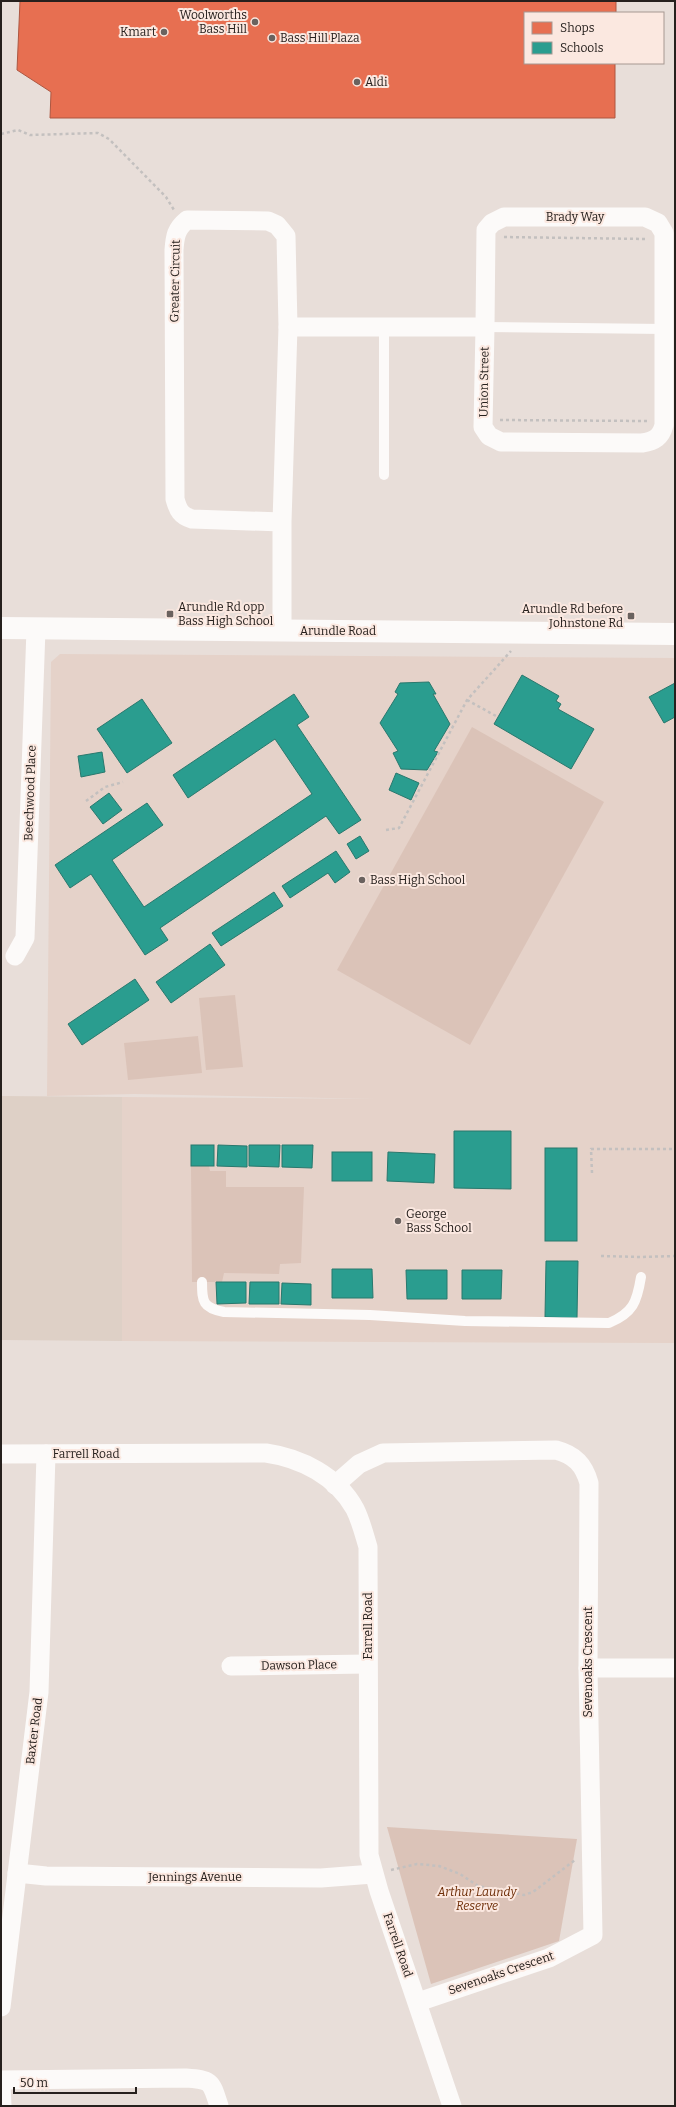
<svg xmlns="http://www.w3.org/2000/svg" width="676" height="2107" font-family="Bitter,serif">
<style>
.commercial{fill:#ded0c6}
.built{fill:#e5d2c9}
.green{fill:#dbc3b8}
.shops{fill:#e76f51;stroke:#ad5741}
.schools{fill:#2a9d8f;stroke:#29786d}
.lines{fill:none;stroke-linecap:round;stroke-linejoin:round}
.path{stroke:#c3c0bf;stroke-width:2.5;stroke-dasharray:3 3;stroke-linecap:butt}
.service{stroke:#fcfaf9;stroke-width:10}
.minor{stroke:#fcfaf9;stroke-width:19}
.tertiary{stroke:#fcfaf9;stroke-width:22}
.poi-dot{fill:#6a625f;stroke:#fbe8e0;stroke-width:1.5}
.labels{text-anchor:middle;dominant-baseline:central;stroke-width:4;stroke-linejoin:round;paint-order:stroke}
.poi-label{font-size:12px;fill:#26201d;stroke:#fbe8e0;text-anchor:start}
.street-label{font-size:12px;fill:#26201d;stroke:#fbe8e0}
.park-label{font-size:12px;font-style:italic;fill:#6d2d06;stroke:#fbe8e0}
</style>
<rect width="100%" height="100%" fill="#e8ded9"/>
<path class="commercial" d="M 1,1096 L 122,1097 L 122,1341 L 1,1340 Z"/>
<path class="built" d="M 60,654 L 675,658 L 675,1343 L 122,1341 L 122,1097 L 377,1099 L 135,1094 L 47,1096 L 51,662 Z"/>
<g class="green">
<path d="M 472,727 L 604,802 L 470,1045 L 337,970 Z"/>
<path d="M 235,995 L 243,1067 L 206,1070 L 199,998 Z"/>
<path d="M 198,1036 L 202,1073 L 128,1080 L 124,1043 Z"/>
<path d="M 191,1166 L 209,1166 L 210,1171 L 226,1171 L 226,1187 L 304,1187 L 301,1263 L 280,1264 L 279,1274 L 224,1273 L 222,1282 L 192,1282 Z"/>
<path d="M 387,1827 L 577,1839 L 559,1941 L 431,1984 Z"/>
</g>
<path class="shops" d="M 20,1 L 616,1 L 616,13 L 525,13 L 525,63 L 615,63 L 615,118 L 50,118 L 51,92 L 17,70 Z"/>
<g class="schools">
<path d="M 522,675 L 559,696 L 556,701 L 561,704 L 558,709 L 594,729 L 571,769 L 494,724 Z"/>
<path d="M 429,682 L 436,694 L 433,694 L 450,724 L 434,751 L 438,752 L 427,770 L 401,769 L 393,753 L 398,751 L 380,723 L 398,694 L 395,692 L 400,683 Z"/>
<path d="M 675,683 L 675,717 L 664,723 L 649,697 Z"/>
<path d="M 294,694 L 309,717 L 297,725 L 361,820 L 339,834 L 326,816 L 160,928 L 168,940 L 145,955 L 91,874 L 70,888 L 55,865 L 147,803 L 163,825 L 112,860 L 144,907 L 312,794 L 275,739 L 188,798 L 173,775 Z"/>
<path d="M 142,699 L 172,743 L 127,773 L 97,729 Z"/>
<path d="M 102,752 L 105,772 L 81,777 L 78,756 Z"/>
<path d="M 396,773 L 419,783 L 411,800 L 389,790 Z"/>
<path d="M 109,793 L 122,810 L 103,824 L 90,807 Z"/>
<path d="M 360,836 L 369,851 L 356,859 L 347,844 Z"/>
<path d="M 336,851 L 350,872 L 335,883 L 328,873 L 290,898 L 282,886 Z"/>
<path d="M 274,892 L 283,906 L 221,946 L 212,933 Z"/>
<path d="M 210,944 L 225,965 L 171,1003 L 156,982 Z"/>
<path d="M 135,979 L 149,1000 L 82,1045 L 68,1024 Z"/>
<path d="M 454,1131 L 511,1131 L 511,1189 L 454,1188 Z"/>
<rect x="191" y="1145" width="23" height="21"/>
<path d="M 218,1145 L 247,1146 L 247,1167 L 217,1166 Z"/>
<path d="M 249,1145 L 280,1145 L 279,1167 L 249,1166 Z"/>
<path d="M 282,1145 L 313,1145 L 312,1168 L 282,1167 Z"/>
<rect x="545" y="1148" width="32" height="93"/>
<rect x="332" y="1152" width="40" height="29"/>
<path d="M 388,1152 L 435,1154 L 434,1183 L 387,1181 Z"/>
<path d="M 546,1261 L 578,1261 L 577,1318 L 545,1317 Z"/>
<path d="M 332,1269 L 372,1269 L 373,1298 L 332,1298 Z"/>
<path d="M 406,1270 L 447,1270 L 447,1299 L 407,1299 Z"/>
<path d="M 462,1270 L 502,1270 L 501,1299 L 462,1299 Z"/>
<path d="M 216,1282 L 246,1282 L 246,1303 L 217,1304 Z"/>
<path d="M 250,1282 L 279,1282 L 279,1304 L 249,1304 Z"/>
<path d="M 282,1283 L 311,1284 L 311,1305 L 281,1304 Z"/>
</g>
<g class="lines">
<g class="path">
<path d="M 1,134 L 18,130 L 30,135 L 98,133 L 109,139 L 166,197 L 174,210"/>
<path d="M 504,237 L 647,239"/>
<path d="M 500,420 L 647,421"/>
<path d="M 467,700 L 496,716"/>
<path d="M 86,801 L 105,787 L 123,782"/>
<path d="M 386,830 L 399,828 L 467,700 L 511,651"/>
<path d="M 592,1173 L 591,1149 L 675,1149"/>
<path d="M 601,1256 L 641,1257 L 675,1256"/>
<path d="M 391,1870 L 417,1864 L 439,1866 L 460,1874 L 478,1886 L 524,1895 L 533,1892 L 575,1860"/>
</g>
<g class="service">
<path d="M 485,327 L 665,329"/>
<path d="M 384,475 L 384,327"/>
<path d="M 202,1282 C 202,1302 203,1308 224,1312 L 370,1315 L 465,1321 L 609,1323 C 633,1313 637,1302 641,1277"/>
</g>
<g class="minor">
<path d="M 288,327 L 485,327 L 483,427 L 489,436 L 501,442 L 642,443 C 655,441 661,437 664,425 L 664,233 L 658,223 L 645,217 L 504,217 L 492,223 L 486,230 L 485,327"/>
<path d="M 282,522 L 192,519 C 181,516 178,510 175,499 L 174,250 C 175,236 176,229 187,220 L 268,221 L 277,225 L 286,236 L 288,327 L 282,522 L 282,631"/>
<path d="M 15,956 L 25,938 L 36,629"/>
<path d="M 1,1454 L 266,1453 C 301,1458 337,1476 355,1509 C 361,1521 364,1534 368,1547 L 369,1855 L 379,1891 L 452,2106"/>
<path d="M 335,1485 L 359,1464 L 383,1453 L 556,1450 C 575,1455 584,1465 589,1483 L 588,1668 L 593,1935 L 549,1958 L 418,2002"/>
<path d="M 231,1666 L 367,1664"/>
<path d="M 588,1668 L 675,1668"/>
<path d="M 17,1873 L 46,1876 L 321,1878 L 373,1874"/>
<path d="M 1,2007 L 39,1692 L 46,1454"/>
<path d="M 1,2080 L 186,2078 C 212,2080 211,2081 219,2106"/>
<path d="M 1,2084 L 2,2106"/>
</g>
<path class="tertiary" d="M 1,628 L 675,634"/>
</g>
<g class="poi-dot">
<circle cx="255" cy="22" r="4"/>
<circle cx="164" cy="32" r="4"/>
<circle cx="272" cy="38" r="4"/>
<circle cx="357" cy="82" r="4"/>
<rect x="166" y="610" width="8" height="8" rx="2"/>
<rect x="627" y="612" width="8" height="8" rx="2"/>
<circle cx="362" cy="880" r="4"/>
<circle cx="398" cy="1221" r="4"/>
</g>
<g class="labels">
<g class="poi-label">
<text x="247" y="15" text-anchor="end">Woolworths<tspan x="247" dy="14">Bass Hill</tspan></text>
<text x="156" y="32" text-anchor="end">Kmart</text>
<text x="280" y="38">Bass Hill Plaza</text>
<text x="365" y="82">Aldi</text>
<text x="178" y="607">Arundle Rd opp<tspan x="178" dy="14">Bass High School</tspan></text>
<text x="623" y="609" text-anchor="end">Arundle Rd before<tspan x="623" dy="14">Johnstone Rd</tspan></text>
<text x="370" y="880">Bass High School</text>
<text x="406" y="1214">George<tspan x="406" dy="14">Bass School</tspan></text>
</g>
<g class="street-label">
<text x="575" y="217">Brady Way</text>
<text transform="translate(175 281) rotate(-89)">Greater Circuit</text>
<text transform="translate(484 382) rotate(-89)">Union Street</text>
<text x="338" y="631">Arundle Road</text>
<text transform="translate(30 793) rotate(-88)">Beechwood Place</text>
<text x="86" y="1454">Farrell Road</text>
<text transform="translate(368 1626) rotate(-90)">Farrell Road</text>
<text transform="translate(588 1662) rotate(-90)">Sevenoaks Crescent</text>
<text transform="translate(299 1665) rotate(-1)">Dawson Place</text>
<text transform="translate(34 1731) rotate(-83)">Baxter Road</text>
<text x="195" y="1877">Jennings Avenue</text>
<text transform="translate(398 1945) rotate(71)">Farrell Road</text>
<text transform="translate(501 1973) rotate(-19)">Sevenoaks Crescent</text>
</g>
<g class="park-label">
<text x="477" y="1892">Arthur Laundy<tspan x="477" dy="14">Reserve</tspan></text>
</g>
</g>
<rect width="676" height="2107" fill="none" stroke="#26201d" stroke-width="4"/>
<rect x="524" y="12" width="140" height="52" fill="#fbe8e0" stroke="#a69892"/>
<rect x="532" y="22" width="20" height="12" fill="#e76f51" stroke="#a69892"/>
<text x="560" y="32" font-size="12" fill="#26201d">Shops</text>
<rect x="532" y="42" width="20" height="12" fill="#2a9d8f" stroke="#a69892"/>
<text x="560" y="52" font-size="12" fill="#26201d">Schools</text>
<path d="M14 2087v6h122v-6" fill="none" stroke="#26201d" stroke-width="2"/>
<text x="20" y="2087" font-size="12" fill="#26201d" stroke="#fbe8e0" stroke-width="3" paint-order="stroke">50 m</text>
</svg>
